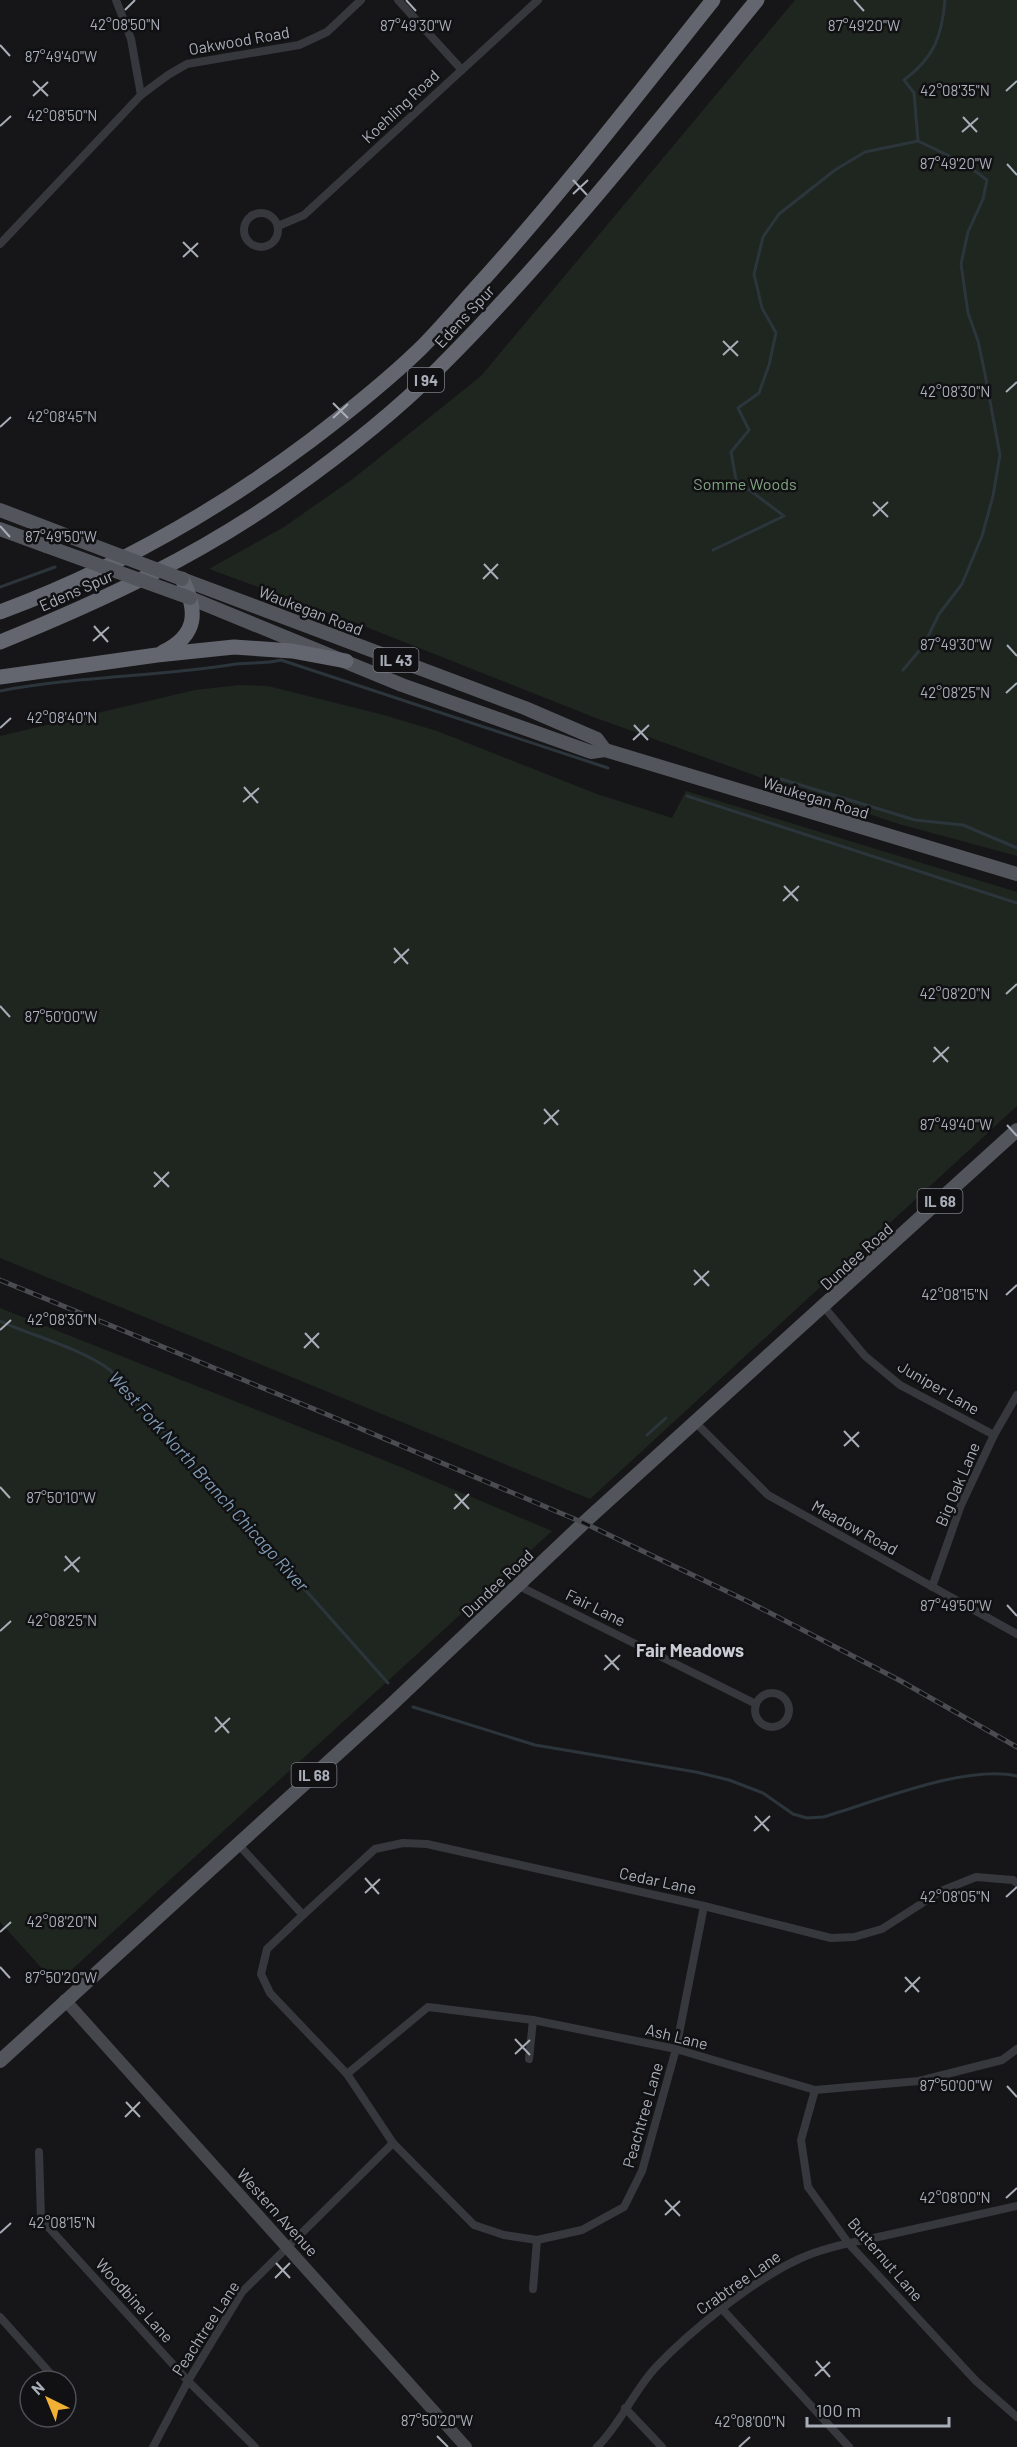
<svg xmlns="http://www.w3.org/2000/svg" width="1017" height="2447" font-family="Barlow,sans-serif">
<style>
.green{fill:#1e261f}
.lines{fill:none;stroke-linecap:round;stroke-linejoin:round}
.stream{stroke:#2c353c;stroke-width:3}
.street{stroke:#37383d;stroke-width:8}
.secondary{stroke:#45474d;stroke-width:12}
.primary{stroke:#53555c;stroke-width:14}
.highway{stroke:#63666e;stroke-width:15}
.rail-casing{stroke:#4a4c52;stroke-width:5}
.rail{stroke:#111113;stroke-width:3;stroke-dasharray:9;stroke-linecap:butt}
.primary-bridge{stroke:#53555c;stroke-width:14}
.ticks{fill:none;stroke:#a8adb8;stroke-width:2}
.labels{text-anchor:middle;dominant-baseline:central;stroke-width:5;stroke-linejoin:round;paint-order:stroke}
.shield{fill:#111113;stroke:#7b7e86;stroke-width:1.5}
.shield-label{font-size:15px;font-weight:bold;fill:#a8adb8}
.street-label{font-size:16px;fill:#a8adb8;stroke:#111113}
.park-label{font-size:16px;fill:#7fa381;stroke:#111113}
.water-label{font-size:18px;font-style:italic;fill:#7f9bb3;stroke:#111113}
.neighbourhood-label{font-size:18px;font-weight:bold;fill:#c9ccd4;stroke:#111113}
.ticks-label{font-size:15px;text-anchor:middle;fill:#a8adb8;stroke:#111113;stroke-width:5;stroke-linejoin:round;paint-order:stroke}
</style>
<rect width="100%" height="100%" fill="#161618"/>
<g class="green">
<path d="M 795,0 L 1017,0 L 1017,856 L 899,824 L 770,781 L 596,718 L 351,621 L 209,569 L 284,527 L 354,478 L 481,376 Z"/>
<path d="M 239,685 L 268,686 L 384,715 L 437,731 L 597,794 L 672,818 L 686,791 L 1017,892 L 1017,1106 L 590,1499 L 0,1258 L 0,736 L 195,690 Z"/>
<path d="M 0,1308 L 391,1463 L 552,1531 L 56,1984 L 0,1922 Z"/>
</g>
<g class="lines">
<g class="stream">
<path d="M 918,141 L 914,93 L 904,80 C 934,58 942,36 945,0"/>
<path d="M 713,550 L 784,516 L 736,480 L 731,452 L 749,430 L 738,408 L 759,393 L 769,365 L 776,333 L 762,308 L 754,274 L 763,237 L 779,214 L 835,170 L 865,152 L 918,141 L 964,163 L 987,180 L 983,199 L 968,232 L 961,264 L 968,313 L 978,341 L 985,374 L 1000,455 L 993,496 L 982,536 L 962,584 L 939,614 L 924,645 L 903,670"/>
<path d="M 0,587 L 55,567"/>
<path d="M 0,691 C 78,676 158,677 236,664 C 252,662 266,664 281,660 L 608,768"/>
<path d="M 781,779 L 915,820 L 963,825 L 1017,848"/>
<path d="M 687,796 L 1017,903"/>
<path d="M 0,1321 C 33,1336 83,1349 110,1370 L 388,1683"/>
<path d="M 647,1435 L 666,1418"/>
<path d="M 413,1707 L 535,1745 L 696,1772 L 729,1780 L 763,1793 L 793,1814 L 807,1818 L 823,1817 C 875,1802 965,1764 1017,1776"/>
</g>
<g class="street">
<path d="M 116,0 L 131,39 L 141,95"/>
<path d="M 398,0 L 462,70"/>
<circle cx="261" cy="230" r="17"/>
<path d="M 278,226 L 304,215 L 538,0"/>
<path d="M 0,244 L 141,95 L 168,75 L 187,64 L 299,45 L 327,32 L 361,0"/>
<path d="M 824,1307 L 865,1356 L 900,1385 L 994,1435"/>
<path d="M 696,1423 L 768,1495 L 1017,1634"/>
<path d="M 519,1586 L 756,1704"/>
<path d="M 932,1587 L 961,1505 L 994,1435 L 1017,1395"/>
<circle cx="772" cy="1710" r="17"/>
<path d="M 238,1844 L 303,1915 L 267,1949 L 261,1974 L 270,1993 L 347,2074 L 393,2143 L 474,2225 L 504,2235 L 537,2240 L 582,2230 L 624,2207 L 642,2171 L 676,2049 L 704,1906"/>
<path d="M 303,1915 L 375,1849 L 403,1843 L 427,1844 L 704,1906 L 831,1938 L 854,1937 L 882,1929 L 941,1891 L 976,1877 L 1013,1880 L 1017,1883"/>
<path d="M 529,2059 L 533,2020"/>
<path d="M 347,2074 L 428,2007 L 533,2020 L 676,2049 L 815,2090 L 919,2081 L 1002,2060 L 1017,2049"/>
<path d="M 815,2090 L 801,2140 L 808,2187 L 849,2244 L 976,2381 L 1017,2417"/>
<path d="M 39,2152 L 41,2219 L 188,2381 L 255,2447"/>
<path d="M 533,2289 L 537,2240"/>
<path d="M 723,2310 L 849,2447"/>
<path d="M 0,2317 L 57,2381"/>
<path d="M 66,2391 L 70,2396"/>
<path d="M 625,2408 L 662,2447"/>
<path d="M 153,2447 L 188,2381 L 242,2292 L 393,2143"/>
<path d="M 597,2447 C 620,2425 634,2390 657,2366 C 690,2331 755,2279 799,2259 C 824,2247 855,2242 883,2236 C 928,2226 972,2216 1017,2206"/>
</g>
<path class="secondary" d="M 65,2000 L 466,2447"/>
<g class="primary">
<path d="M 0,510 L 68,536"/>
<path d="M 0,529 L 46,546"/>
<path d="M 182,579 L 525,708 L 597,739 L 605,750"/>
<path d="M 190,598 L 402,685 L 591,752 L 605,750 L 1017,874"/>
<path d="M 0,2061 L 390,1706 L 589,1518 L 1017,1130"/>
</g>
<g class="highway">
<path d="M 0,612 C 113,570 214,513 310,441 C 348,412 386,382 420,349 C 438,331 455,311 472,292 C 557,199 634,99 713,0"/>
<path d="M 0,642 C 102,601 202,554 291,490 C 343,453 394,413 439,368 C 554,253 655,125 757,0"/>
<path d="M 163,652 C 198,635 198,611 182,579"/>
<path d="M 0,677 L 157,655 L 234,647 L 292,651 L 346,661"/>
</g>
<defs>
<path id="rail" d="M 0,1280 L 314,1409 L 584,1523 L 747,1601 L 899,1680 L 1017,1747"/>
</defs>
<use href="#rail" class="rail-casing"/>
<use href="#rail" class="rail"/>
<g class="primary-bridge">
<path d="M 68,536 L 182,579"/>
<path d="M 46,546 L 190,598"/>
</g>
</g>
<path class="ticks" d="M 406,0 L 416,11M 854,0 L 864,11M 125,10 L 135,0M 0,45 L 10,56M 33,81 L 48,96M 1006,91 L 1017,81M 33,96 L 48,82M 963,117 L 977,132M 0,126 L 11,116M 962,132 L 978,118M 1007,164 L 1017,175M 573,180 L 587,195M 573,194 L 588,180M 183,242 L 198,257M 183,257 L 198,243M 723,341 L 738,356M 723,355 L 738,341M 1006,392 L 1017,382M 333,403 L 348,418M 333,418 L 348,404M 0,427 L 11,417M 873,502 L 888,517M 873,516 L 888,502M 0,526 L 10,537M 484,564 L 498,579M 483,579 L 498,564M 94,626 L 108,642M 93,641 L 109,627M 1007,645 L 1017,656M 1006,693 L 1017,683M 634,725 L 648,740M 0,728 L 11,718M 633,740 L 649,725M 244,787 L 258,803M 243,802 L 259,788M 784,886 L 798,901M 783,901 L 799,886M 394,948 L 408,964M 394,963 L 409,949M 1006,994 L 1017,984M 0,1006 L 10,1017M 934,1047 L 948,1062M 933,1062 L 949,1047M 544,1109 L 558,1125M 544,1124 L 559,1110M 1007,1125 L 1017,1136M 154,1172 L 169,1187M 154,1187 L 169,1172M 694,1270 L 709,1286M 694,1285 L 709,1271M 1006,1295 L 1017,1285M 0,1330 L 11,1320M 305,1333 L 319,1348M 304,1348 L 319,1333M 844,1431 L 859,1447M 844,1446 L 859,1432M 0,1487 L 10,1498M 455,1494 L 469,1509M 454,1509 L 469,1494M 65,1556 L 79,1572M 64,1571 L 80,1557M 1007,1605 L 1017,1616M 0,1631 L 11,1621M 605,1655 L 619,1670M 604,1670 L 620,1655M 215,1717 L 229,1733M 215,1732 L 230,1718M 755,1816 L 769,1831M 754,1831 L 770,1816M 365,1878 L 379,1894M 365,1893 L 380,1879M 1006,1897 L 1017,1887M 0,1932 L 11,1922M 0,1967 L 10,1978M 905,1977 L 919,1992M 905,1992 L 920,1977M 515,2039 L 530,2055M 515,2054 L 530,2040M 1007,2086 L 1017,2097M 126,2102 L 140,2117M 125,2117 L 140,2102M 1006,2198 L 1017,2188M 665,2200 L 680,2216M 665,2215 L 680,2201M 0,2233 L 11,2223M 276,2263 L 290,2278M 275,2278 L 290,2263M 816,2361 L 830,2377M 815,2376 L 830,2362M 437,2436 L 448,2447M 739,2447 L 750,2437"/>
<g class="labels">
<g class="shield">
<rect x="408" y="368" width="36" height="24" rx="4.5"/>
<rect x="373.5" y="648" width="45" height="24" rx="4.5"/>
<rect x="917.5" y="1189" width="45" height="24" rx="4.5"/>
<rect x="291.5" y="1763" width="45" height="24" rx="4.5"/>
</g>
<g class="shield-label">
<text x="426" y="380">I 94</text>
<text x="396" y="660">IL 43</text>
<text x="940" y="1201">IL 68</text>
<text x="314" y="1775">IL 68</text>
</g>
<g class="street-label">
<text transform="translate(239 40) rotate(-10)">Oakwood Road</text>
<text transform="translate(400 106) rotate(-43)">Koehling Road</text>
<text transform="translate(464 316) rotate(-47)">Edens Spur</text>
<text transform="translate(76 590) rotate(-24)">Edens Spur</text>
<text transform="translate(311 610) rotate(21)">Waukegan Road</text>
<text transform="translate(816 797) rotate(17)">Waukegan Road</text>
<text transform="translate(856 1256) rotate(-42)">Dundee Road</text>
<text transform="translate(939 1387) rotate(30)">Juniper Lane</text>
<text transform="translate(957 1484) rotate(-67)">Big Oak Lane</text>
<text transform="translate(855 1527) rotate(29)">Meadow Road</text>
<text transform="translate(497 1583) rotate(-43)">Dundee Road</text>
<text transform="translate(596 1607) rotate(26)">Fair Lane</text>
<text transform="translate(658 1880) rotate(12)">Cedar Lane</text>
<text transform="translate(677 2036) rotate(14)">Ash Lane</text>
<text transform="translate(642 2115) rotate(-74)">Peachtree Lane</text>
<text transform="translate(278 2212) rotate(48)">Western Avenue</text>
<text transform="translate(886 2259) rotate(49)">Butternut Lane</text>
<text transform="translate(738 2282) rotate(-35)">Crabtree Lane</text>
<text transform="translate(135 2300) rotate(48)">Woodbine Lane</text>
<text transform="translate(205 2328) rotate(-57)">Peachtree Lane</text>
</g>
<g class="park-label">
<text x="745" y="483">Somme Woods</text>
</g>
<g class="water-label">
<text transform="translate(209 1481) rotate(48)">West Fork North Branch Chicago River</text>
</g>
<g class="neighbourhood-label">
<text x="690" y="1650">Fair Meadows</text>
</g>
</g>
<g class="ticks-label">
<text x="125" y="30">42°08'50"N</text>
<text x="864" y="31">87°49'20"W</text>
<text x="416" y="31">87°49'30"W</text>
<text x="61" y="62">87°49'40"W</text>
<text x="955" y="96">42°08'35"N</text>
<text x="62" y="121">42°08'50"N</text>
<text x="956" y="169">87°49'20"W</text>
<text x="955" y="397">42°08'30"N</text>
<text x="62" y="422">42°08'45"N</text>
<text x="61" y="542">87°49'50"W</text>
<text x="956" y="650">87°49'30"W</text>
<text x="955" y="698">42°08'25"N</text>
<text x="62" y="723">42°08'40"N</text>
<text x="955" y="999">42°08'20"N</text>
<text x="61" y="1022">87°50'00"W</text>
<text x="956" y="1130">87°49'40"W</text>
<text x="955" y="1300">42°08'15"N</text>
<text x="62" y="1325">42°08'30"N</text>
<text x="61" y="1503">87°50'10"W</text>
<text x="956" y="1611">87°49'50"W</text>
<text x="62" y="1626">42°08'25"N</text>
<text x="955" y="1902">42°08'05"N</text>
<text x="62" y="1927">42°08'20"N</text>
<text x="61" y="1983">87°50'20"W</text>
<text x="956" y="2091">87°50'00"W</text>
<text x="955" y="2203">42°08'00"N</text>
<text x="62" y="2228">42°08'15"N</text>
<text x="437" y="2426">87°50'20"W</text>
<text x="750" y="2427">42°08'00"N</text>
</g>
<g transform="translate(48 2399) rotate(317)"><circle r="28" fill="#111113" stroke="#4d4f55" stroke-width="1.5"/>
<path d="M0-4.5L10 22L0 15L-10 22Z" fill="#f2b134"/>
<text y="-9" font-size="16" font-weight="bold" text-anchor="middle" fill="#a8adb8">N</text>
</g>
<path d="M807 2417v9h142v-9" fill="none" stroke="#a8adb8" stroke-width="3"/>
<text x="816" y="2417" font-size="18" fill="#a8adb8" stroke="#111113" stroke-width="4.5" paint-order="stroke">100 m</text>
</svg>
